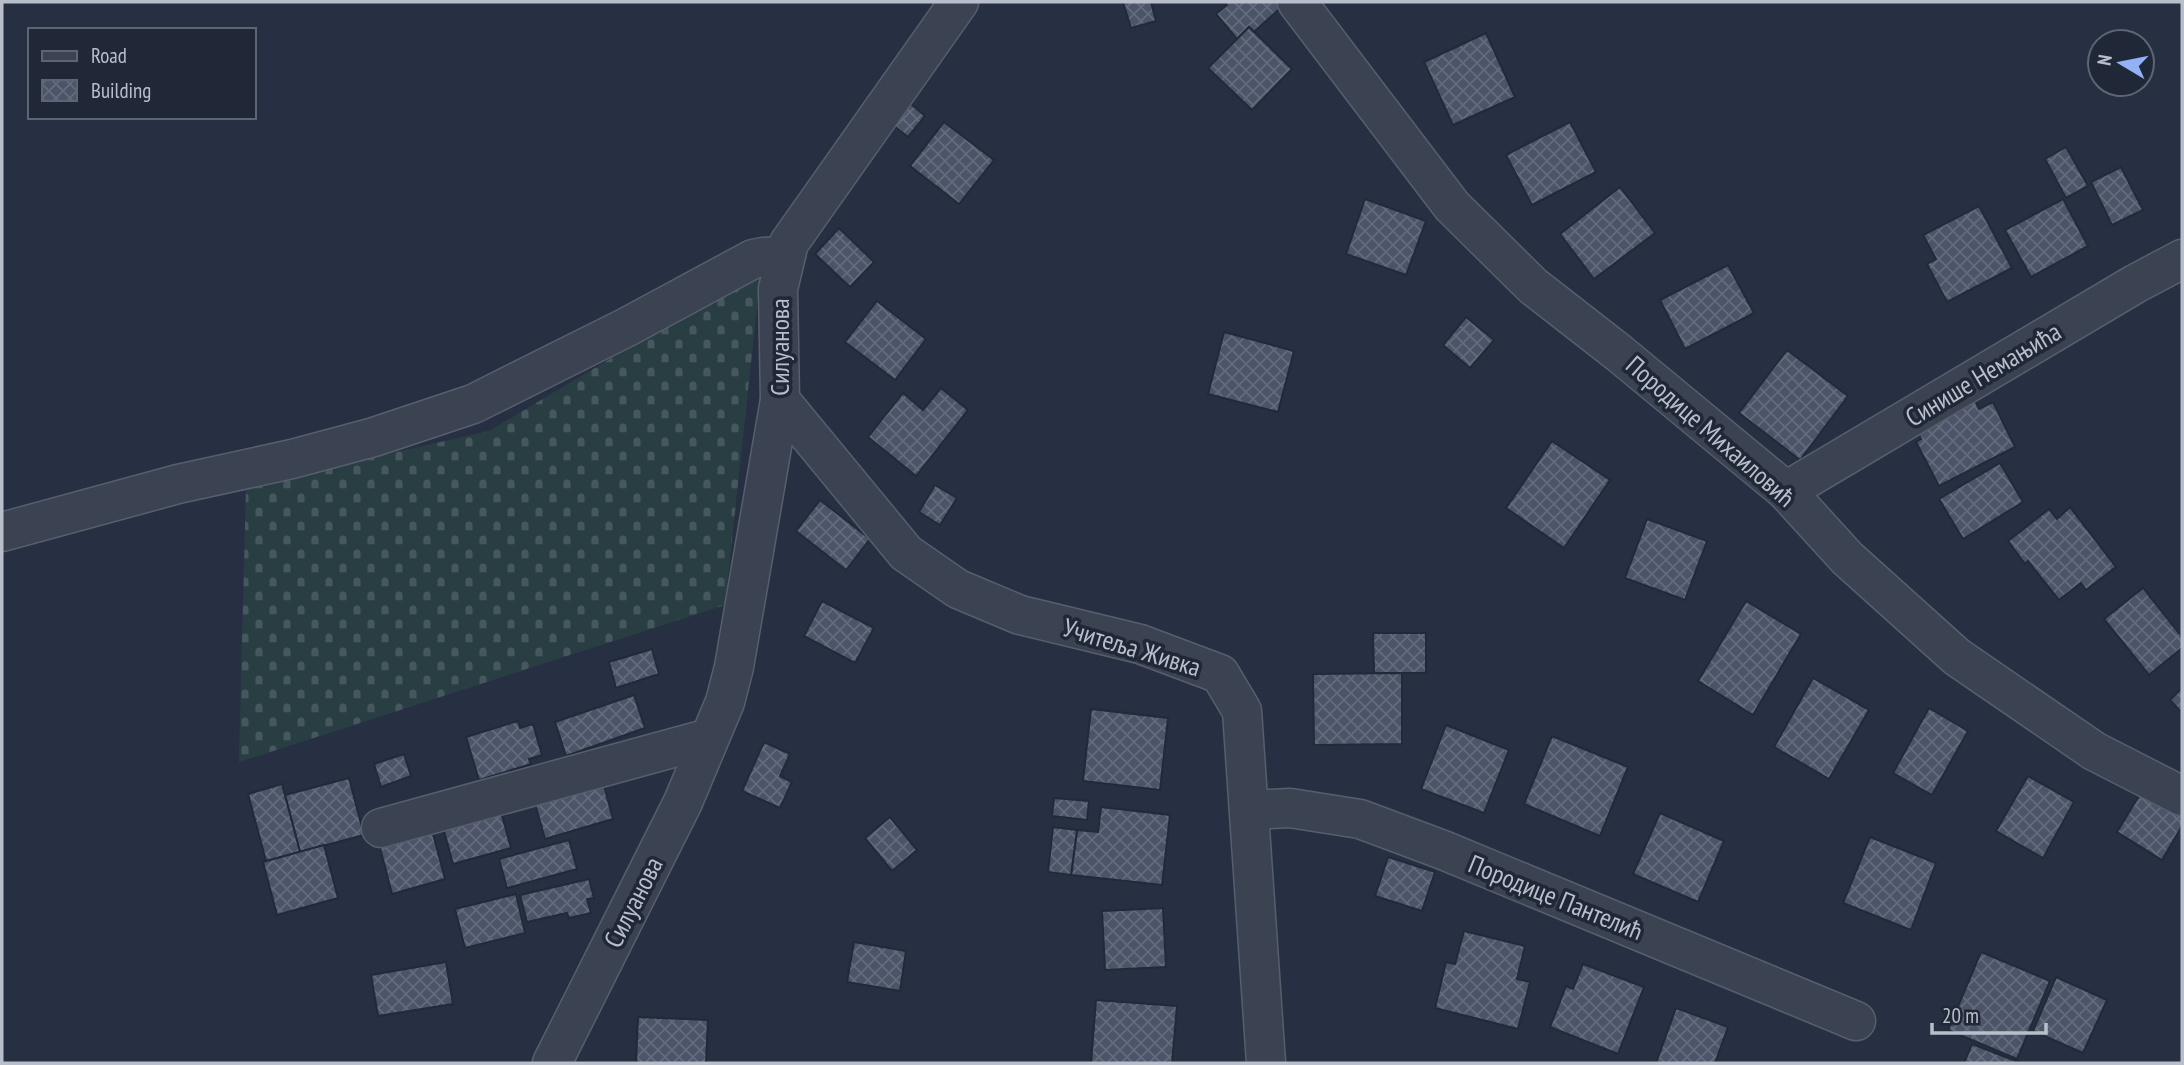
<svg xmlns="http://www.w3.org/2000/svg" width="2184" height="1065" font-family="'PT Sans Narrow',sans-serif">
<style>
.cemetery{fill:url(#cemetery-stones)}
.building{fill:url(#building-cross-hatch);stroke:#222a39;stroke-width:2}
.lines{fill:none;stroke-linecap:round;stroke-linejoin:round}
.minor-casing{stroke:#575e6c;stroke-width:41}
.minor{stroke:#3b4352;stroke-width:38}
.labels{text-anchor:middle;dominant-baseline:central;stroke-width:7;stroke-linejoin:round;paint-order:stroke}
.street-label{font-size:26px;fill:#b9becb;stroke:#202837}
</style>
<defs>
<pattern id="cemetery-stones" width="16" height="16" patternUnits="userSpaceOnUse" patternTransform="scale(1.75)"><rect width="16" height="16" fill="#293e43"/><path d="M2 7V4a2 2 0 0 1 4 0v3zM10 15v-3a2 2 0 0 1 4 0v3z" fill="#46585d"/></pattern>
<pattern id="building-cross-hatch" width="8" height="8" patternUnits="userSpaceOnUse" patternTransform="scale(1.75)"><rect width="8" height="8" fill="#4b5468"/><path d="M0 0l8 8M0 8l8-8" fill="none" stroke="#636b7c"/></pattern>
</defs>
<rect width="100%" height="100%" fill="#273042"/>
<path class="cemetery" d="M 761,269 L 725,605 L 239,762 L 246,486 L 489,431 Z"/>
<g class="building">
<path d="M 1123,2 L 1151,2 L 1156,21 L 1131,28 Z"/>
<path d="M 1224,2 L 1287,2 L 1254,32 L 1249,27 L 1237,39 L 1216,14 L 1227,5 Z"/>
<path d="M 1249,27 L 1292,69 L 1252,110 L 1208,68 Z"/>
<path d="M 1486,33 L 1515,97 L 1453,125 L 1424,62 Z"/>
<path d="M 911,104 L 925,116 L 908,137 L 893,125 Z"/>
<path d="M 944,122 L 994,160 L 959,204 L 910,166 Z"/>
<path d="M 1570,122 L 1596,172 L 1532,205 L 1506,155 Z"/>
<path d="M 2066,147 L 2088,186 L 2066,198 L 2045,159 Z"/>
<path d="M 2121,167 L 2143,210 L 2112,225 L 2091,182 Z"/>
<path d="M 1620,187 L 1655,233 L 1594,279 L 1560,234 Z"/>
<path d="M 1365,199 L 1426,221 L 1406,275 L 1346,254 Z"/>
<path d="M 2063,199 L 2088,246 L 2031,277 L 2005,230 Z"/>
<path d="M 1979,206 L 2012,268 L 1947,302 L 1927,264 L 1936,259 L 1923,235 Z"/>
<path d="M 839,228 L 874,262 L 850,287 L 815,254 Z"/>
<path d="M 1728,265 L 1754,313 L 1685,349 L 1660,300 Z"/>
<path d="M 877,301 L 926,339 L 895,380 L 845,342 Z"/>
<path d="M 1466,317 L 1494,340 L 1470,368 L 1443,345 Z"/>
<path d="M 1224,332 L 1294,351 L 1278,412 L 1208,394 Z"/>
<path d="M 1787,350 L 1848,396 L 1800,460 L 1739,413 Z"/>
<path d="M 941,388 L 968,410 L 916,476 L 868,437 L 903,393 L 923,410 Z"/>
<path d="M 1973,396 L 1979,409 L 1993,402 L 2015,447 L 1939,486 L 1916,442 L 1921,439 L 1915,426 Z"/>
<path d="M 1552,441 L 1610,480 L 1564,548 L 1506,508 Z"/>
<path d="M 2000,463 L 2023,502 L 1963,539 L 1939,499 Z"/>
<path d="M 935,485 L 957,498 L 940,525 L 919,512 Z"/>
<path d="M 820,500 L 870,539 L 846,570 L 796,531 Z"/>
<path d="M 2070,507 L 2116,567 L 2086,590 L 2081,583 L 2059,600 L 2028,561 L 2025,564 L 2008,541 L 2049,509 L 2057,519 Z"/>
<path d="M 1647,519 L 1707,541 L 1685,600 L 1625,578 Z"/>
<path d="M 2143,588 L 2182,637 L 2182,648 L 2149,675 L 2104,619 Z"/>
<path d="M 822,601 L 874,628 L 855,663 L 804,636 Z"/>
<path d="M 1746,601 L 1801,634 L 1753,715 L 1698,681 Z"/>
<path d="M 1373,633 L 1426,633 L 1426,673 L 1374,673 Z"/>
<path d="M 652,649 L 659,674 L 616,688 L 609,662 Z"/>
<path d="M 1402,673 L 1402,744 L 1314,745 L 1313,674 Z"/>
<path d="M 1813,678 L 1869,710 L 1829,779 L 1774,747 Z"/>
<path d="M 2182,688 L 2182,713 L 2170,700 Z"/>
<path d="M 634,695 L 645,728 L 566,756 L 555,722 Z"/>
<path d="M 1929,708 L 1968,731 L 1932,795 L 1893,773 Z"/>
<path d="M 1091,709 L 1168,718 L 1160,790 L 1083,781 Z"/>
<path d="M 518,721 L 520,728 L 533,724 L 542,755 L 529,759 L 531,764 L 479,780 L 466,737 Z"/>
<path d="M 1446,725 L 1509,750 L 1484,813 L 1421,789 Z"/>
<path d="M 1552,736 L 1628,767 L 1600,836 L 1524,804 Z"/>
<path d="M 764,742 L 790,754 L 780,776 L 792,782 L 780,808 L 742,791 Z"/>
<path d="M 404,754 L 411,776 L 381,787 L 374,764 Z"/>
<path d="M 601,774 L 613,819 L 545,839 L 532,793 Z"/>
<path d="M 2028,776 L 2074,802 L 2043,858 L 1996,831 Z"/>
<path d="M 349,778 L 364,835 L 300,852 L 285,795 Z"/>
<path d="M 282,784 L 300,852 L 266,861 L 248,794 Z"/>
<path d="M 2142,791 L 2182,816 L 2182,826 L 2162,860 L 2117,832 Z"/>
<path d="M 1054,798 L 1089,801 L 1087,820 L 1052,816 Z"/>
<path d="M 499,804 L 511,848 L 453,864 L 441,820 Z"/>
<path d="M 1101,807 L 1170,815 L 1162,885 L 1071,875 L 1077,830 L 1098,832 Z"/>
<path d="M 1660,813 L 1724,841 L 1698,902 L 1633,874 Z"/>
<path d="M 890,817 L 917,850 L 892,871 L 865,838 Z"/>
<path d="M 431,826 L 445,879 L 392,894 L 378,840 Z"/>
<path d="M 1053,827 L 1077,830 L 1071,875 L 1048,872 Z"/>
<path d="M 1870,837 L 1936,863 L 1911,930 L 1843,903 Z"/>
<path d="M 569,840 L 577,869 L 507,888 L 499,859 Z"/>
<path d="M 324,845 L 338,898 L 277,915 L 263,862 Z"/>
<path d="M 1388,857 L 1435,872 L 1422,911 L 1375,896 Z"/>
<path d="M 589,879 L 594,898 L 587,899 L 591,913 L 569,918 L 567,913 L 527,922 L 520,895 Z"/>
<path d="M 516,894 L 525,933 L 465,948 L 455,909 Z"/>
<path d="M 1163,908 L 1166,967 L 1105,970 L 1102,911 Z"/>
<path d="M 1464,931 L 1525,946 L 1517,979 L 1530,982 L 1518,1029 L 1435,1008 L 1446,962 L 1455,964 Z"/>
<path d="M 854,942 L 906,951 L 900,991 L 847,982 Z"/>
<path d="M 1981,952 L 2050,981 L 2017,1059 L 1948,1030 Z"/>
<path d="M 446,962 L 453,1004 L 378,1016 L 371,975 Z"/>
<path d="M 1583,964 L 1644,987 L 1618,1054 L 1550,1027 L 1566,986 L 1573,989 Z"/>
<path d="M 2056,977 L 2107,1000 L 2083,1053 L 2033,1031 Z"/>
<path d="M 1096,1000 L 1177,1006 L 1172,1063 L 1091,1063 Z"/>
<path d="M 1676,1008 L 1728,1027 L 1715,1063 L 1656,1063 Z"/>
<path d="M 638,1017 L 708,1020 L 706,1063 L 636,1063 Z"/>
<path d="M 1972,1044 L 2021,1063 L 1964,1063 Z"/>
</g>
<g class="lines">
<defs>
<g id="minor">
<path d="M 1297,2 L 1452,206 L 1533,286 L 1619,353 L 1786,491 L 1847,558 L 1957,657 L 2094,751 L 2182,796"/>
<path d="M 780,400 L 906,553 L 958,589 L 1020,615 L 1140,644 L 1220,674 L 1242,711 L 1266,1063"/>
<path d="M 1786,491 L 2135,284 L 2182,259"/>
<path d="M 2,532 L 178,484 L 292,459 L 374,437 L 473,404 L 627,327 L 753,259 L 763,257 L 785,256"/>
<path d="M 1249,810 L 1290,808 L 1360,819 L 1443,850 L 1856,1021"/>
<path d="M 381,828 L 709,738"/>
<path d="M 552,1063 L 683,802 L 725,702 L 734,667 L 780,400 L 778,289 L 789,243 L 959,2"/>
</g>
</defs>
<use href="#minor" class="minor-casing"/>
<use href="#minor" class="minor"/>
</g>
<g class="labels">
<g class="street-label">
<text transform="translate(779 347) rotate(-90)">Силуанова</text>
<text transform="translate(1983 374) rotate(-31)">Синише Немањића</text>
<text transform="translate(1711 431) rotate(41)">Породице Михаиловић</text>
<text transform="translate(1132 647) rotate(17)">Учитеља Живка</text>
<text transform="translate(1556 897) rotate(22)">Породице Пантелић</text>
<text transform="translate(633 902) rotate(-63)">Силуанова</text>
</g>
</g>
<rect width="2184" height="1065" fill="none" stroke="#b9becb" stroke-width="7"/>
<rect x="28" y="28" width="228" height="91" fill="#202837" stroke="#5d6472" stroke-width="2"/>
<rect x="42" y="51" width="35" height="10" fill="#3b4352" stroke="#5d6472" stroke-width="2"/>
<text x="91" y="63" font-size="21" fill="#b9becb">Road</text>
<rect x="42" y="80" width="35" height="21" fill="url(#building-cross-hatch)" stroke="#5d6472" stroke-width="2"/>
<text x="91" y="98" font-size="21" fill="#b9becb">Building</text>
<g transform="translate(2121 63) rotate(280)"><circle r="33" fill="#202837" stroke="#5d6472" stroke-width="2"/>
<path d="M0-5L12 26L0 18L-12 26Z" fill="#93b1f6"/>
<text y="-10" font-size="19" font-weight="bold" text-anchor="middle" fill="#b9becb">N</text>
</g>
<path d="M1932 1023v10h114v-10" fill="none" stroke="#b9becb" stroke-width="3.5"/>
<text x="1942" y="1023" font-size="21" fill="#b9becb" stroke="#202837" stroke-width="5" paint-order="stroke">20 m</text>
</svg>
